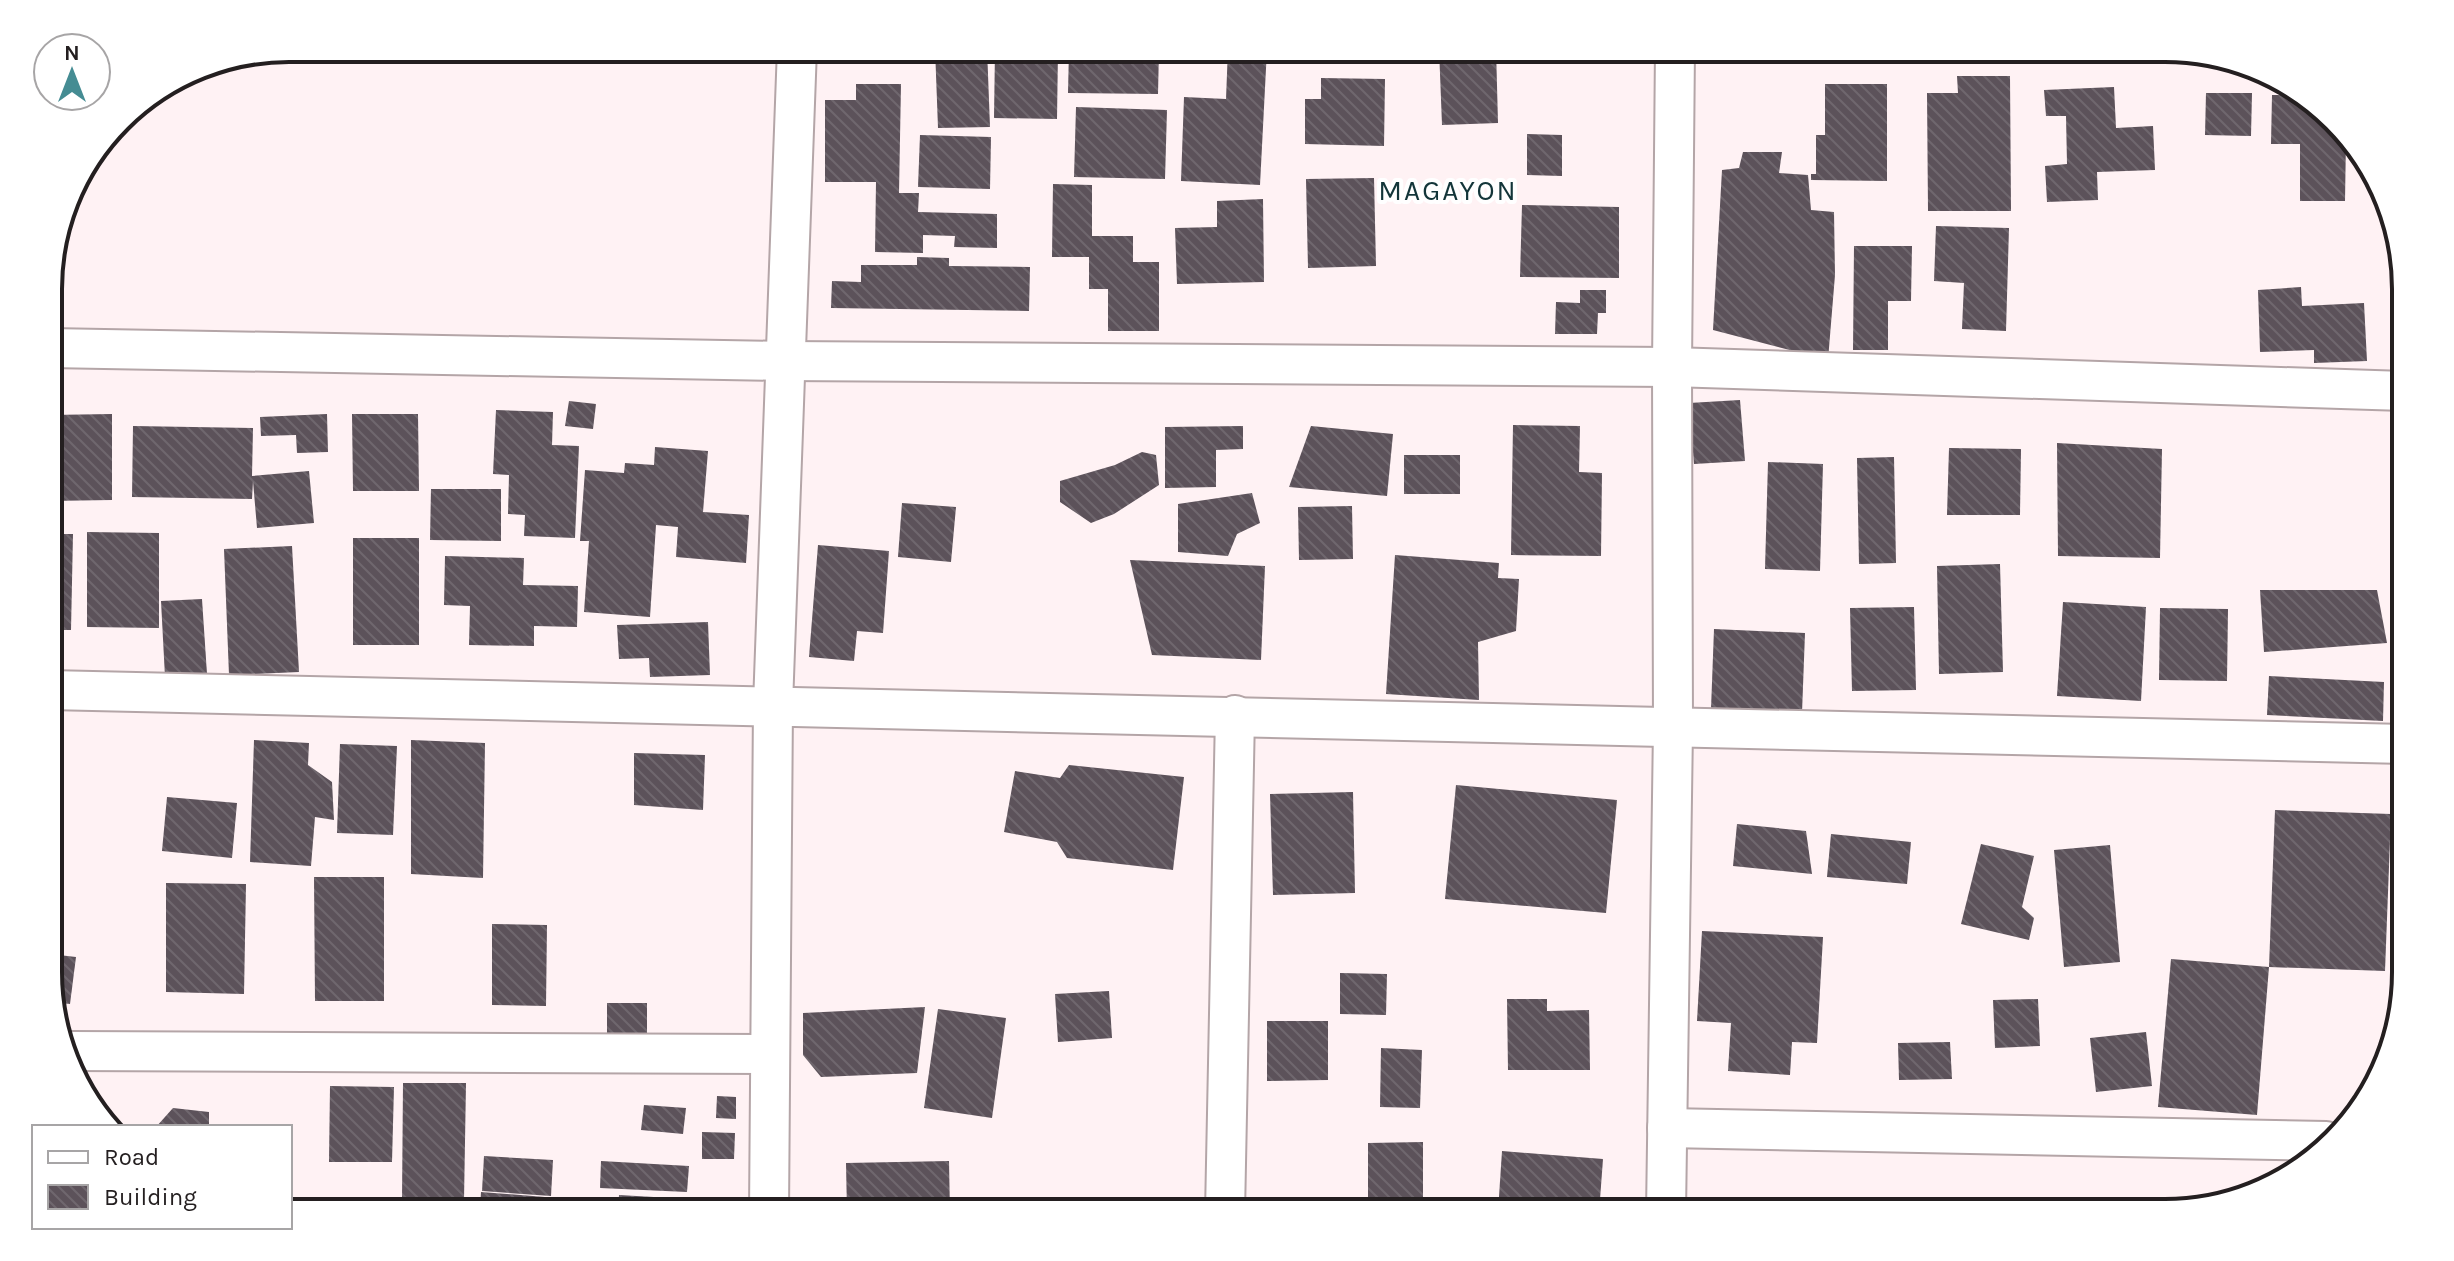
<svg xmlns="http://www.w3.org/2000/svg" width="2454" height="1261" font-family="Karla,sans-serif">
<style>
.building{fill:url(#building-back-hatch)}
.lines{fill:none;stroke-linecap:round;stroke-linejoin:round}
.minor-casing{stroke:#b4a5a7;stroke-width:42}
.minor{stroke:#fff;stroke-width:38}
.labels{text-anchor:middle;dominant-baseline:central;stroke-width:8;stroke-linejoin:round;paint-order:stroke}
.quarter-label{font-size:28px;letter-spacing:2px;fill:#133539;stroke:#fff}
.rim{fill:none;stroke:#241f20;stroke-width:4}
</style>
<defs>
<pattern id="building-back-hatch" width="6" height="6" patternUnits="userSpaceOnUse" patternTransform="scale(2)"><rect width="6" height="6" fill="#5c525a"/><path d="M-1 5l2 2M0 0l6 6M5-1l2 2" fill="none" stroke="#6f676e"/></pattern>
</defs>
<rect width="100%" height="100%" fill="#fff2f4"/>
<g class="building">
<path d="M 935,48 L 987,48 L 990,127 L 938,128 Z"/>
<path d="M 1228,48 L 1267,49 L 1260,185 L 1181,181 L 1184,97 L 1226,99 Z"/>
<path d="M 1439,48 L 1496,48 L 1498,123 L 1442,125 Z"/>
<path d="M 995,49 L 1058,50 L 1057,119 L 994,118 Z"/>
<path d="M 1069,49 L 1159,50 L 1158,94 L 1068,93 Z"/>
<path d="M 1957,76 L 2010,76 L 2011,211 L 1928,211 L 1927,93 L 1958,93 Z"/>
<path d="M 1321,78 L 1385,79 L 1384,146 L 1305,144 L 1305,99 L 1321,99 Z"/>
<path d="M 856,84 L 901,84 L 899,193 L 919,193 L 918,212 L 997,214 L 997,248 L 954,247 L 955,236 L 923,235 L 923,253 L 875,252 L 876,182 L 825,182 L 825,100 L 856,100 Z"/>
<path d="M 1825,84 L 1887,84 L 1887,181 L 1811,180 L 1811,174 L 1816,174 L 1816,135 L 1825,135 Z"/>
<path d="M 2114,87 L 2116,128 L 2153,126 L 2155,170 L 2097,172 L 2098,200 L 2047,202 L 2045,166 L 2067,164 L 2066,116 L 2046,116 L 2044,90 Z"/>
<path d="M 2206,93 L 2252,93 L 2251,136 L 2205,135 Z"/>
<path d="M 2272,95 L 2297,95 L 2346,139 L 2345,201 L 2300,201 L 2300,144 L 2271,144 Z"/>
<path d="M 1076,107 L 1167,110 L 1165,179 L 1074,177 Z"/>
<path d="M 1527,134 L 1562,135 L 1562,176 L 1527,175 Z"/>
<path d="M 920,135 L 991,137 L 990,189 L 918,187 Z"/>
<path d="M 1743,152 L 1782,152 L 1779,173 L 1808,175 L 1811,210 L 1834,212 L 1835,275 L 1828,360 L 1713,330 L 1722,170 L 1739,168 Z"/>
<path d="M 1374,178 L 1376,266 L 1308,268 L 1306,179 Z"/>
<path d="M 1053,184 L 1092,185 L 1092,236 L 1133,236 L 1133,262 L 1159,262 L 1159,331 L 1108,331 L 1108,289 L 1089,289 L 1089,257 L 1052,257 Z"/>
<path d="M 1263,199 L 1264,282 L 1177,284 L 1175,228 L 1217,227 L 1217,201 Z"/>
<path d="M 1522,205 L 1619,207 L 1619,278 L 1520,277 Z"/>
<path d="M 1936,226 L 2009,228 L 2006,331 L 1962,329 L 1964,283 L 1934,281 Z"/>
<path d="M 1854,246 L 1912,246 L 1911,301 L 1888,301 L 1888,350 L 1853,350 Z"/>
<path d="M 917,257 L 949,258 L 949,266 L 1030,267 L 1029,311 L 831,308 L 832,281 L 861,282 L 861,265 L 917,265 Z"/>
<path d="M 2301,287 L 2302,306 L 2364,303 L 2367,361 L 2314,363 L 2314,350 L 2260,352 L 2258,290 Z"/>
<path d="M 1580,290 L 1606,290 L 1606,313 L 1598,313 L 1597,334 L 1555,334 L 1556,302 L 1580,303 Z"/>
<path d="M 1740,400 L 1745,461 L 1694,464 L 1689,403 Z"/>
<path d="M 569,401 L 596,404 L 593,429 L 565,426 Z"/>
<path d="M 496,410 L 553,412 L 552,445 L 579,446 L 575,538 L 524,536 L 525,515 L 508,514 L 509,475 L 493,474 Z"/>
<path d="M 112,414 L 112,500 L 49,501 L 49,415 Z"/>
<path d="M 327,414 L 328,452 L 297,453 L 296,435 L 261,436 L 260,417 Z"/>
<path d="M 352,414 L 418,414 L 419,491 L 353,491 Z"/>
<path d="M 1513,425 L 1580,426 L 1579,472 L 1602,473 L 1601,556 L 1511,555 Z"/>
<path d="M 133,426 L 253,428 L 252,476 L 309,471 L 314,523 L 257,528 L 253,481 L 252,499 L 132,497 Z"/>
<path d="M 1243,426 L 1243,449 L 1216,450 L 1216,487 L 1165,488 L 1165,427 Z"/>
<path d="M 1311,426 L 1393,434 L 1387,496 L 1289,487 Z"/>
<path d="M 2057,443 L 2162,449 L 2160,558 L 2058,556 Z"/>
<path d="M 655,447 L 708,451 L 703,512 L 749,515 L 746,563 L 676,557 L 678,527 L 656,525 L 650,617 L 584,612 L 589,541 L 580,541 L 585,470 L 624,473 L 625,463 L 654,465 Z"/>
<path d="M 1949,448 L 2021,449 L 2020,515 L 1947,515 Z"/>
<path d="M 1142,452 L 1156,455 L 1159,485 L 1114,514 L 1091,523 L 1060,502 L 1060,481 L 1115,465 Z"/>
<rect x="1404" y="455" width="56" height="39"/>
<path d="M 1894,457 L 1896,563 L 1859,564 L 1857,458 Z"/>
<path d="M 1768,462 L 1823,464 L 1820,571 L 1765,569 Z"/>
<path d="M 431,489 L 501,489 L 501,541 L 430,540 Z"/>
<path d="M 1252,493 L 1260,523 L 1237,534 L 1228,556 L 1178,552 L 1178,504 Z"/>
<path d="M 902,503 L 956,507 L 951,562 L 898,557 Z"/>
<path d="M 1352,506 L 1353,559 L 1299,560 L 1298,507 Z"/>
<path d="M 87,532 L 159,533 L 159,628 L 87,627 Z"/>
<path d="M 49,534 L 73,534 L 71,630 L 49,630 Z"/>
<rect x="353" y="538" width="66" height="107"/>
<path d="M 818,545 L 889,551 L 883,633 L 857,631 L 854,661 L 809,657 Z"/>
<path d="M 292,546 L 299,672 L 229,675 L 224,549 Z"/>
<path d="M 1395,555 L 1499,563 L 1498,578 L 1519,579 L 1516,631 L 1478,642 L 1479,700 L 1386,694 Z"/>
<path d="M 445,556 L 524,558 L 523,585 L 578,586 L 577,627 L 534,626 L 534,646 L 469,645 L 470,606 L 444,605 Z"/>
<path d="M 1130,560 L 1265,566 L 1261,660 L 1152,655 Z"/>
<path d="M 2000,564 L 2003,672 L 1939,674 L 1937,566 Z"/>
<path d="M 2260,590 L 2377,590 L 2387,643 L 2264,652 Z"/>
<path d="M 202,599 L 207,674 L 165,677 L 161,601 Z"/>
<path d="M 2063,602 L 2146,607 L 2141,701 L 2057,696 Z"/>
<path d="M 1914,607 L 1916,690 L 1852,691 L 1850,608 Z"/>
<path d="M 2160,608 L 2228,609 L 2227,681 L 2159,680 Z"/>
<path d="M 708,622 L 710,675 L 650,677 L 649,658 L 619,659 L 617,625 Z"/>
<path d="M 1714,629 L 1805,633 L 1802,713 L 1711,709 Z"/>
<path d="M 2269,676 L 2384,682 L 2383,721 L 2267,715 Z"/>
<path d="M 254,740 L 309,743 L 308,765 L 332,782 L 334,820 L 315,817 L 311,866 L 250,862 Z"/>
<path d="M 411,740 L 485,743 L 483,878 L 411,874 Z"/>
<path d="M 340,744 L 397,746 L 393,835 L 337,833 Z"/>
<path d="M 634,753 L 705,755 L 703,810 L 634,805 Z"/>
<path d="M 1069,765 L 1184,777 L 1173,870 L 1067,858 L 1057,842 L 1004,832 L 1015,771 L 1060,778 Z"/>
<path d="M 1456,785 L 1617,800 L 1606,913 L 1445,899 Z"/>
<path d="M 1353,792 L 1355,893 L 1273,895 L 1270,794 Z"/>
<path d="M 167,797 L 237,803 L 232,858 L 162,851 Z"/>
<path d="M 2275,810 L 2391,814 L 2385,971 L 2269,967 Z"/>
<path d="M 1737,824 L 1806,831 L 1812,874 L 1733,866 Z"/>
<path d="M 1831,834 L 1911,842 L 1907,884 L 1827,877 Z"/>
<path d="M 1981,844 L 2034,856 L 2022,907 L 2034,918 L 2029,940 L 1961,924 Z"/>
<path d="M 2110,845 L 2120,962 L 2064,967 L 2054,850 Z"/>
<path d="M 314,877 L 384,877 L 384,1001 L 315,1001 Z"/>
<path d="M 166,883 L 246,884 L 244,994 L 166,992 Z"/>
<path d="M 492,924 L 547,925 L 546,1006 L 492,1005 Z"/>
<path d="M 1702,931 L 1823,937 L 1817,1043 L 1792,1042 L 1790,1075 L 1728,1071 L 1731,1023 L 1697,1021 Z"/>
<path d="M 50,954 L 76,957 L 70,1004 L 50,1002 Z"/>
<path d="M 2171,959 L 2269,967 L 2257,1115 L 2158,1107 Z"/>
<path d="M 1340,973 L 1387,974 L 1386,1015 L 1340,1014 Z"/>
<path d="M 1109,991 L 1112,1038 L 1058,1042 L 1055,994 Z"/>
<path d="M 1507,999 L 1547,999 L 1547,1011 L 1589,1010 L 1590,1070 L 1508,1070 Z"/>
<path d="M 2038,999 L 2040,1046 L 1995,1048 L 1993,1000 Z"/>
<rect x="607" y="1003" width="40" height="33"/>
<path d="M 925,1007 L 917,1073 L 821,1077 L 803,1055 L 803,1013 Z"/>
<path d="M 938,1009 L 1006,1018 L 992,1118 L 924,1108 Z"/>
<path d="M 1267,1021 L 1328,1021 L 1328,1080 L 1267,1081 Z"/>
<path d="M 2146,1032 L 2152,1086 L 2096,1092 L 2090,1038 Z"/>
<path d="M 1950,1042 L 1952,1079 L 1899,1080 L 1898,1043 Z"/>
<path d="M 1381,1048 L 1422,1050 L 1420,1108 L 1380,1107 Z"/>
<path d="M 403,1083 L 466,1083 L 464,1200 L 402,1200 Z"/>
<path d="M 330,1086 L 394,1087 L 392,1162 L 329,1162 Z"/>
<path d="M 717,1096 L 736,1097 L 736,1119 L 716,1118 Z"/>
<path d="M 644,1105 L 686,1108 L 683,1134 L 641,1130 Z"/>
<path d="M 173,1108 L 209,1112 L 209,1127 L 156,1127 Z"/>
<path d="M 702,1132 L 735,1133 L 734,1159 L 702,1159 Z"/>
<path d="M 1423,1142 L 1423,1204 L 1368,1200 L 1368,1143 Z"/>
<path d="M 1502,1151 L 1603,1159 L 1599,1213 L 1498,1212 Z"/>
<path d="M 484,1156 L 553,1160 L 551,1196 L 482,1191 Z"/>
<path d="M 601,1161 L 689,1166 L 687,1192 L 600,1188 Z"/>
<path d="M 949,1161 L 950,1213 L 847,1213 L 846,1163 Z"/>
<path d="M 481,1192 L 545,1197 L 543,1213 L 499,1213 L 499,1211 L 480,1210 Z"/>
<path d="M 619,1195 L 706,1200 L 705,1213 L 618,1213 Z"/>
<path d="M 1974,1207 L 2034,1208 L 2034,1213 L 1974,1213 Z"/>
<path d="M 400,1208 L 461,1210 L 461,1213 L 400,1213 Z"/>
<path d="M 2078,1208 L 2123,1210 L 2123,1213 L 2078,1213 Z"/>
</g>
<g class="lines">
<defs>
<g id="minor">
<path d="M 49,348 L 785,361 L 1672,367 L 2404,391"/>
<path d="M 49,690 C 835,705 1620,727 2405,744"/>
<path d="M 70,1051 L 770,1054"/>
<path d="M 1667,1128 L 2326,1141"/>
<path d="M 769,1213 L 773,705 L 797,48"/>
<path d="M 1225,1213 L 1235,715"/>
<path d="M 1666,1213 L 1673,728 L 1672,367 L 1675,48"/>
</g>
</defs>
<use href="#minor" class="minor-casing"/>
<use href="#minor" class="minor"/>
</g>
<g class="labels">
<g class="quarter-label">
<text x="1448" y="190">MAGAYON</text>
</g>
</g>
<path d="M0 0H2454V1261H0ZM289 62H2165A227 227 0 0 1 2392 289V972A227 227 0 0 1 2165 1199H289A227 227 0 0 1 62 972V289A227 227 0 0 1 289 62Z" fill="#fff" fill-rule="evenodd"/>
<path class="rim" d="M289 62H2165A227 227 0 0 1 2392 289V972A227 227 0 0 1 2165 1199H289A227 227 0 0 1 62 972V289A227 227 0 0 1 289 62Z"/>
<rect x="32" y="1125" width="260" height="104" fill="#ffffff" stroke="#a7a5a6" stroke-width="2"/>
<rect x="48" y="1151" width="40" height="12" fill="#ffffff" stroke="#a7a5a6" stroke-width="2"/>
<text x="104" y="1165" font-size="24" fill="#241f20">Road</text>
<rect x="48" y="1185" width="40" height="24" fill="url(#building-back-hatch)" stroke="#a7a5a6" stroke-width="2"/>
<text x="104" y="1205" font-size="24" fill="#241f20">Building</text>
<g transform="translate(72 72)"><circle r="38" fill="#ffffff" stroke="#a7a5a6" stroke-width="2"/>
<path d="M0-6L14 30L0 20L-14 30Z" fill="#458c93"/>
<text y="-12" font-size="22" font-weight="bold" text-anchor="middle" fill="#241f20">N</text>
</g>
</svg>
